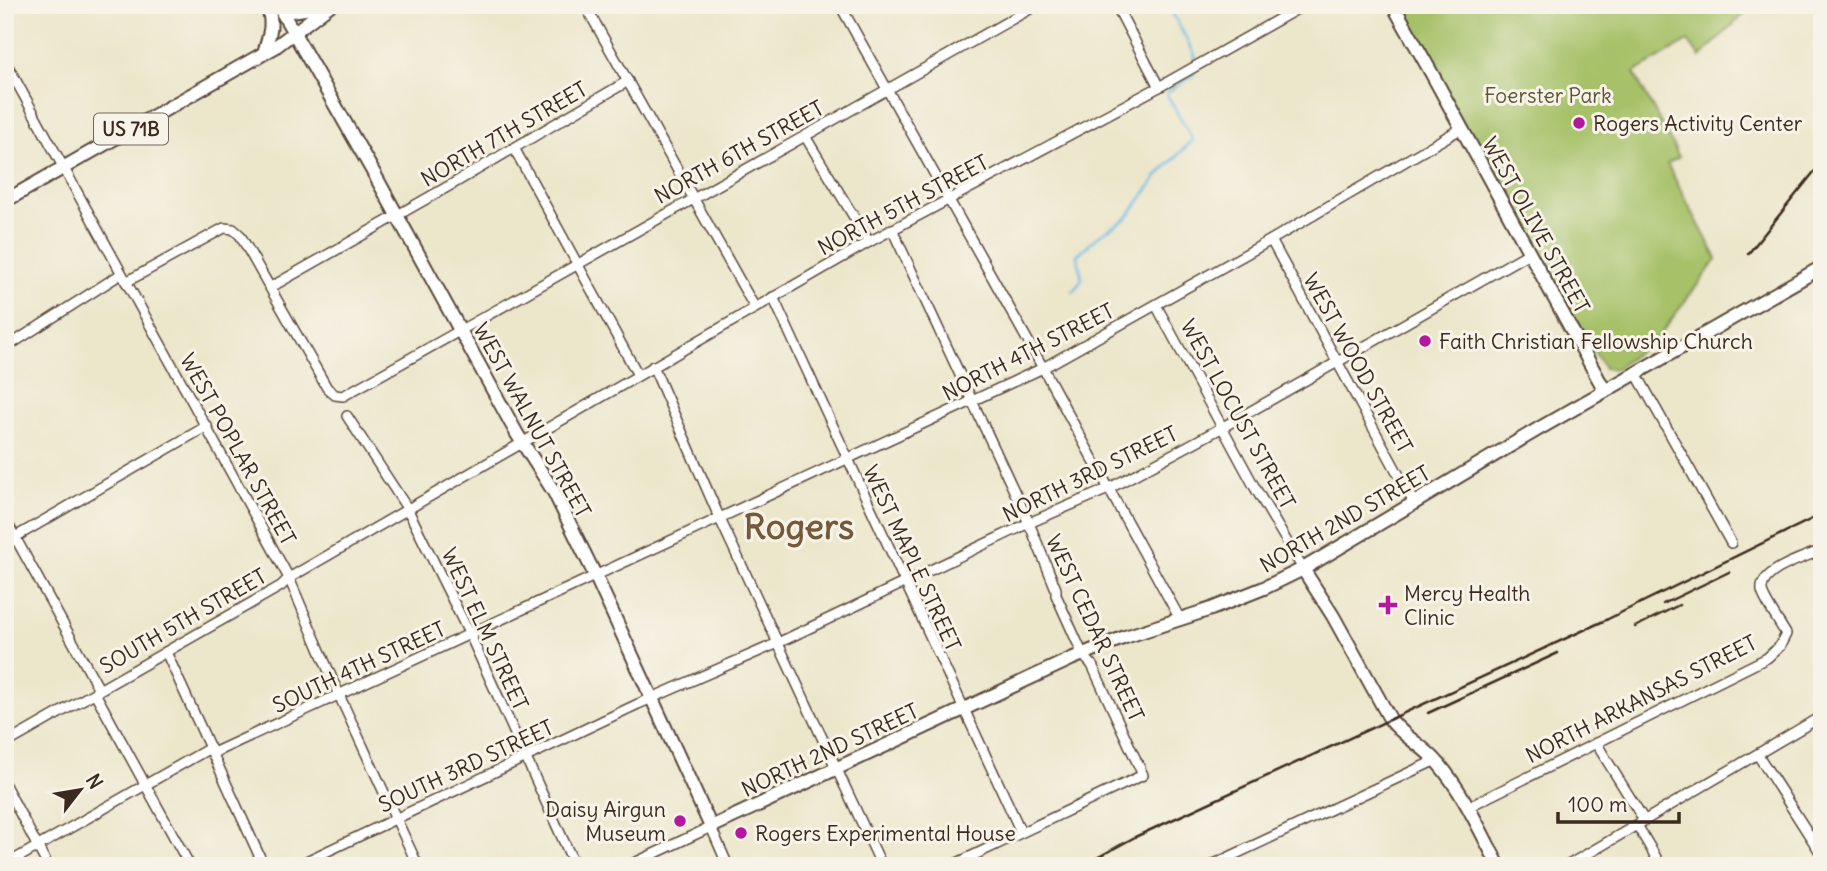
<svg xmlns="http://www.w3.org/2000/svg" width="1827" height="871" font-family="Delius,sans-serif">
<style>
.park{fill:#a6c167;stroke:#707642;stroke-width:2}
.lines{fill:none;stroke-linecap:round;stroke-linejoin:round}
.stream{stroke:#6abce6;stroke-width:2.5}
.minor-casing{stroke:#564638;stroke-width:12}
.major-casing{stroke:#564638;stroke-width:16}
.minor{stroke:#fff;stroke-width:9}
.major{stroke:#fff;stroke-width:12}
.rail{stroke:#3b2a1e;stroke-width:2.5}
.poi-dot{fill:#b5179e;stroke:#f7f3e8;stroke-width:2.5}
.labels{text-anchor:middle;dominant-baseline:central;stroke-width:6;stroke-linejoin:round;paint-order:stroke}
.shield{fill:#f7f3e8;stroke:#73665b;stroke-width:2}
.shield-label{font-size:19px;font-weight:bold;fill:#3b2a1e}
.park-label{font-size:21px;fill:#5b5734;stroke:#f7f3e8}
.poi-label{font-size:21px;fill:#3b2a1e;stroke:#f7f3e8;text-anchor:start}
.street-label{font-size:21px;fill:#3b2a1e;stroke:#f7f3e8}
.town-label{font-size:35px;font-weight:bold;fill:#74593a;stroke:#f7f3e8}
</style>
<rect width="100%" height="100%" fill="#f7f3e8"/>
<filter id="ink" filterUnits="userSpaceOnUse"><feTurbulence type="fractalNoise" baseFrequency=".0143" numOctaves="2"/><feDisplacementMap in="SourceGraphic" scale="14" xChannelSelector="R" yChannelSelector="G"/><feConvolveMatrix kernelMatrix="1 2 1 2 8 2 1 2 1" color-interpolation-filters="sRGB"/></filter>
<filter id="wash" filterUnits="userSpaceOnUse"><feTurbulence type="fractalNoise" baseFrequency=".00686" numOctaves="4" result="noise"/><feDisplacementMap in="SourceGraphic" scale="28" xChannelSelector="R" yChannelSelector="G"/><feGaussianBlur stdDeviation="1.57" result="paint"/><feColorMatrix in="noise" values="0 0 0 0 0 0 0 0 0 0 0 0 0 0 0 0 0 1.4 0 .05"/><feComposite in="paint" operator="in"/></filter>
<g filter="url(#wash)">
<rect width="100%" height="100%" fill="#ece6cb"/>
<path class="park" d="M 1393,5 L 1753,5 L 1700,57 L 1688,41 L 1634,73 L 1679,157 L 1667,164 L 1717,259 L 1658,337 L 1615,369 L 1604,368 Z"/>
<g class="lines">
<g class="stream">
<path d="M 1168,5 L 1195,55 L 1195,64"/>
<path d="M 1073,292 L 1082,279 L 1077,255 L 1098,236 L 1127,218 L 1159,174 L 1193,140 L 1166,93 L 1193,75 L 1194,70"/>
</g>
</g>
</g>
<g filter="url(#ink)">
<g class="lines">
<defs>
<g id="minor">
<path d="M 585,5 L 755,308"/>
<path d="M 840,5 L 1043,368 L 1180,619"/>
<path d="M 1116,5 L 1159,87"/>
<path d="M 5,61 L 289,578 L 339,695 L 418,866"/>
<path d="M 805,136 L 869,242"/>
<path d="M 514,148 L 638,375"/>
<path d="M 892,229 L 1029,523 L 1056,589 L 1056,595 L 1083,655 L 1092,665 L 1143,775 L 951,866"/>
<path d="M 1271,240 L 1414,503"/>
<path d="M 126,282 L 224,228 L 233,229 L 240,235 L 327,388 L 335,395 L 343,396 C 575,267 805,135 1037,5"/>
<path d="M 271,287 L 456,182 L 628,81"/>
<path d="M 773,297 L 1021,832"/>
<path d="M 1156,305 L 1254,486 L 1303,569"/>
<path d="M 5,348 L 121,274"/>
<path d="M 653,366 L 720,519 L 882,866"/>
<path d="M 1636,373 L 1731,543"/>
<path d="M 347,416 L 407,508 L 470,635 L 575,866"/>
<path d="M 5,519 L 99,689"/>
<path d="M 5,543 L 207,426"/>
<path d="M 166,652 L 264,866"/>
<path d="M 95,693 L 190,866"/>
<path d="M 1596,743 L 1644,820"/>
<path d="M 5,744 L 281,586 L 289,578 L 869,242 L 1159,87 L 1304,5"/>
<path d="M 213,753 L 1043,368 L 1271,240 L 1462,128"/>
<path d="M 1758,755 L 1822,855"/>
<path d="M 5,785 L 48,866"/>
<path d="M 1468,807 L 1767,658 L 1780,646 L 1786,634 C 1781,625 1763,599 1762,591 C 1759,570 1806,557 1822,550"/>
<path d="M 1637,825 L 1661,866"/>
<path d="M 5,865 L 210,748"/>
<path d="M 296,866 L 638,704 L 778,643 L 1029,523 L 1108,489 L 1223,427 L 1529,253"/>
<path d="M 628,866 L 711,827 L 728,866"/>
<path d="M 1210,866 L 1436,760"/>
<path d="M 1567,866 L 1822,716"/>
</g>
<g id="major">
<path d="M 278,5 L 376,177 L 517,434 L 554,492 L 596,577 L 711,827 L 1071,659 L 1125,637 L 1211,609 L 1264,588 L 1303,569 L 1540,428 L 1822,267"/>
<path d="M 281,5 L 291,11 L 325,6"/>
<path d="M 1393,5 L 1432,74 L 1605,391"/>
<path d="M 264,53 C 269,36 275,22 266,5"/>
<path d="M 5,201 L 275,47 L 330,5"/>
<path d="M 1303,569 L 1333,616 L 1390,719 C 1403,737 1424,746 1438,763 C 1464,793 1480,831 1499,866"/>
</g>
</defs>
<use href="#minor" class="minor-casing"/>
<use href="#major" class="major-casing"/>
<use href="#minor" class="minor"/>
<use href="#major" class="major"/>
<g class="rail">
<path d="M 1748,254 L 1822,162"/>
<path d="M 1663,604 L 1729,572"/>
<path d="M 1635,627 L 1679,605"/>
<path d="M 1428,713 L 1558,653"/>
<path d="M 1082,866 L 1135,837 L 1608,619 L 1822,514"/>
</g>
</g>
</g>
<g class="poi-dot">
<circle cx="1579" cy="123" r="7"/>
<circle cx="1425" cy="341" r="7"/>
<path d="M1384.5 594.5h7v7h7v7h-7v7h-7v-7h-7v-7h7z"/>
<circle cx="680" cy="821" r="7"/>
<circle cx="741" cy="833" r="7"/>
</g>
<g class="labels">
<rect class="shield" x="94" y="113.5" width="74" height="31" rx="5"/>
<g class="shield-label">
<text x="131" y="129">US 71B</text>
</g>
<g class="park-label">
<text x="1548" y="95">Foerster Park</text>
</g>
<g class="poi-label">
<text x="1593" y="123">Rogers Activity Center</text>
<text x="1439" y="341">Faith Christian Fellowship Church</text>
<text x="1404" y="593">Mercy Health<tspan x="1404" dy="24">Clinic</tspan></text>
<text x="666" y="809" text-anchor="end">Daisy Airgun<tspan x="666" dy="24">Museum</tspan></text>
<text x="755" y="833">Rogers Experimental House</text>
</g>
<g class="street-label">
<text transform="translate(504 134) rotate(-30)">NORTH 7TH STREET</text>
<text transform="translate(739 152) rotate(-29)">NORTH 6TH STREET</text>
<text transform="translate(903 205) rotate(-28)">NORTH 5TH STREET</text>
<text transform="translate(1536 225) rotate(61)">WEST OLIVE STREET</text>
<text transform="translate(1028 352) rotate(-27)">NORTH 4TH STREET</text>
<text transform="translate(1358 363) rotate(61)">WEST WOOD STREET</text>
<text transform="translate(1238 414) rotate(61)">WEST LOCUST STREET</text>
<text transform="translate(532 420) rotate(61)">WEST WALNUT STREET</text>
<text transform="translate(238 449) rotate(61)">WEST POPLAR STREET</text>
<text transform="translate(1090 474) rotate(-26)">NORTH 3RD STREET</text>
<text transform="translate(1345 519) rotate(-30)">NORTH 2ND STREET</text>
<text transform="translate(912 558) rotate(65)">WEST MAPLE STREET</text>
<text transform="translate(183 621) rotate(-30)">SOUTH 5TH STREET</text>
<text transform="translate(1095 628) rotate(65)">WEST CEDAR STREET</text>
<text transform="translate(485 629) rotate(65)">WEST ELM STREET</text>
<text transform="translate(359 667) rotate(-25)">SOUTH 4TH STREET</text>
<text transform="translate(1641 699) rotate(-27)">NORTH ARKANSAS STREET</text>
<text transform="translate(830 750) rotate(-25)">NORTH 2ND STREET</text>
<text transform="translate(466 766) rotate(-25)">SOUTH 3RD STREET</text>
</g>
<g class="town-label">
<text x="799" y="526">Rogers</text>
</g>
</g>
<rect width="1827" height="871" fill="none" stroke="#f7f3e8" stroke-width="28"/>
<g transform="translate(80 790) rotate(59)" stroke="#f7f3e8" stroke-width="5" paint-order="stroke">
<path d="M0-5L12 26L0 18L-12 26Z" fill="#3b2a1e"/>
<text y="-10" font-size="19" font-weight="bold" text-anchor="middle" fill="#3b2a1e">N</text>
</g>
<path d="M1558 812v10h121v-10" fill="none" stroke="#3b2a1e" stroke-width="3.5"/>
<text x="1568" y="812" font-size="21" fill="#3b2a1e" stroke="#f7f3e8" stroke-width="5" paint-order="stroke">100 m</text>
</svg>
